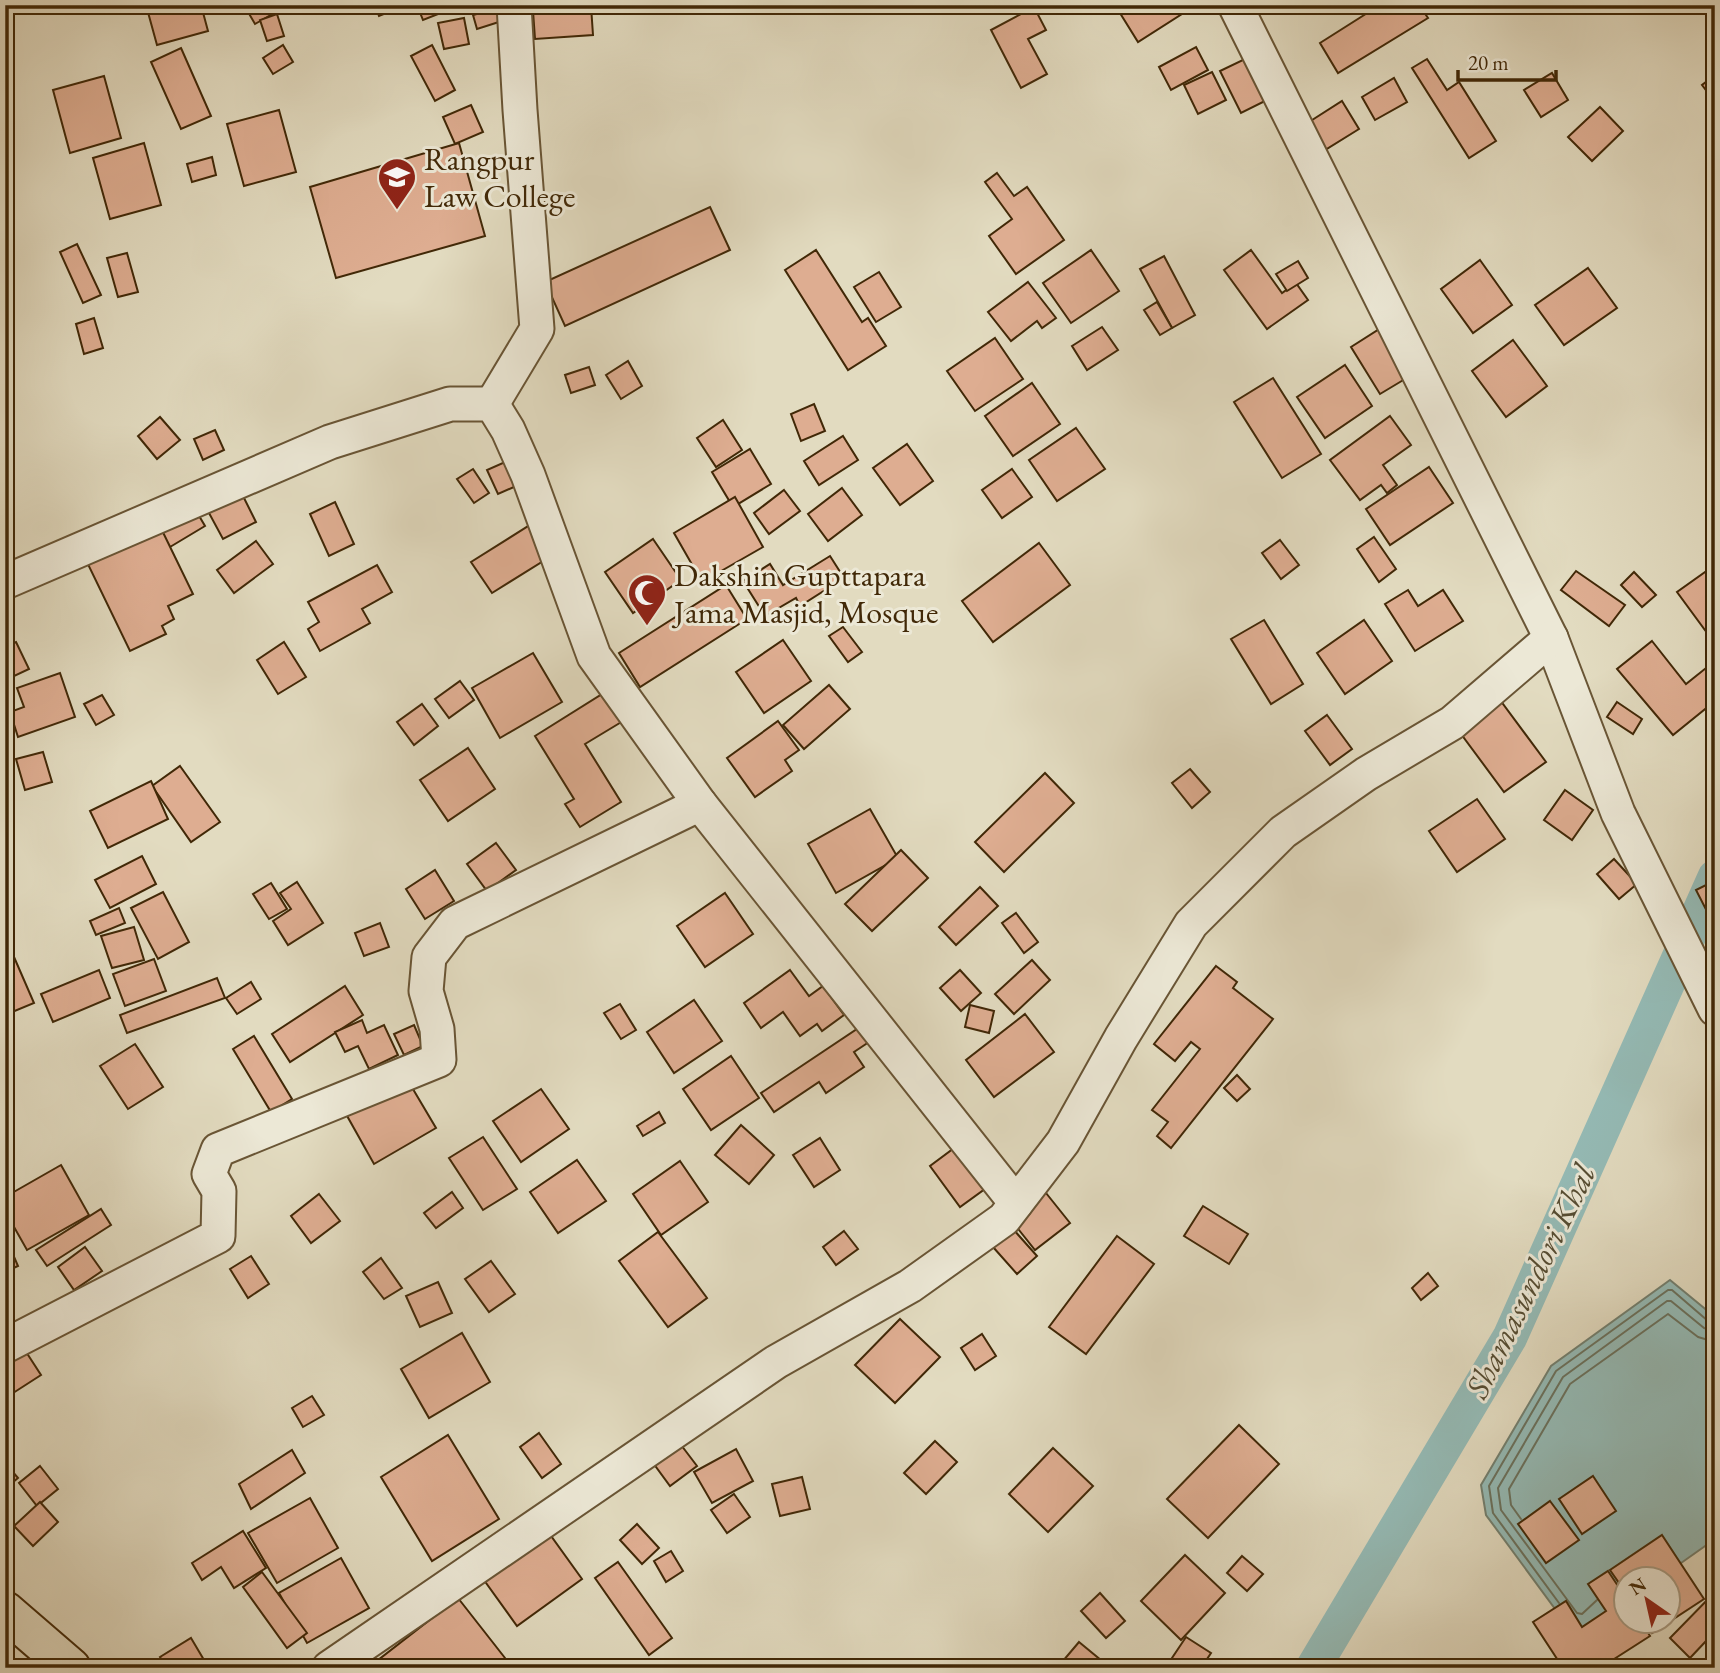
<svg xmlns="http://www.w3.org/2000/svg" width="1720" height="1673" font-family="'EB Garamond',serif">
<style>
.water{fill:#95bbb6;stroke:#738070;stroke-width:2}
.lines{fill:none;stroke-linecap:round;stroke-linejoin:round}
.shore{stroke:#6b725e;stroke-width:2}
.canal{stroke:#95bbb6;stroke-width:35}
.building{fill:#dead91;stroke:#412807;stroke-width:2}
.minor-casing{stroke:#695535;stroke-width:37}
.trunk-casing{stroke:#412807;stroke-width:42}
.minor{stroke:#ece8d6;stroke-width:33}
.trunk{stroke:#e2dbc0;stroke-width:38}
.labels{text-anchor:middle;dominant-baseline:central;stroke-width:6;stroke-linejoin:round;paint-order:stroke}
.poi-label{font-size:32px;fill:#412807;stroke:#ece8d6;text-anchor:start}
.water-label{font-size:33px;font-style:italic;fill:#564d33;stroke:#ece8d6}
</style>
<rect width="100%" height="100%" fill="#e2dbc0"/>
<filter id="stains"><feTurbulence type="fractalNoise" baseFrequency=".00286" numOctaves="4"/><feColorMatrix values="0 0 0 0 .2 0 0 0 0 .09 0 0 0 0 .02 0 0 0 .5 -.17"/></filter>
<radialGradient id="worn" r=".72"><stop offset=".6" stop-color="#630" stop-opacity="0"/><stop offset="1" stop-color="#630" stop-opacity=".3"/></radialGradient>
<path class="water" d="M 1670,1280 L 1715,1317 L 1715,1539 L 1674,1568 L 1651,1563 L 1637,1578 L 1626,1578 L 1625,1592 L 1589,1629 L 1572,1632 L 1486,1515 L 1481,1485 L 1551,1366 Z"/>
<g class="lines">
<g class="shore">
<path d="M 1521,1519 L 1511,1505 L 1509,1489 L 1570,1384 L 1668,1314 L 1698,1337 L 1715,1342"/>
<path d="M 1597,1600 L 1582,1614 L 1577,1613 L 1501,1510 L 1498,1488 L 1563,1377 L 1667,1301 L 1671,1301 L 1704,1328 L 1715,1331"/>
<path d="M 1559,1603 L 1493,1513 L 1489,1486 L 1556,1371 L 1668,1290 L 1672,1290 L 1708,1321 L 1715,1322"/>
</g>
<path class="canal" d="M 1313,1668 L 1510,1337 L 1715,877"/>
</g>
<g class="building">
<path d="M 146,5 L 201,5 L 208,31 L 157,45 Z"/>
<path d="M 244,5 L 288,5 L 255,24 Z"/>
<path d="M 375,5 L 406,5 L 379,16 Z"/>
<path d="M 417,5 L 461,5 L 423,20 Z"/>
<path d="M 1115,5 L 1196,5 L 1138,42 Z"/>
<path d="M 1380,5 L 1419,5 L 1428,18 L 1338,73 L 1320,43 Z"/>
<path d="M 591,6 L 593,35 L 535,39 L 533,11 Z"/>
<path d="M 1034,7 L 1046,30 L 1028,39 L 1047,74 L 1021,88 L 991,30 Z"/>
<path d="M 499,8 L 502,21 L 477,29 L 473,15 Z"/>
<path d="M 277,14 L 284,36 L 267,41 L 260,20 Z"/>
<path d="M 464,18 L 469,44 L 444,49 L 438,23 Z"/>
<path d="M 283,45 L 293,62 L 273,74 L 263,58 Z"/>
<path d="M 432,45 L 455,90 L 435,101 L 411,56 Z"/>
<path d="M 1196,47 L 1208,70 L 1171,90 L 1159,67 Z"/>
<path d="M 181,48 L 211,116 L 181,129 L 151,62 Z"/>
<path d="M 1249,57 L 1269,99 L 1241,113 L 1220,71 Z"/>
<path d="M 1427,59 L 1447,90 L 1459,82 L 1496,141 L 1469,158 L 1412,68 Z"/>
<path d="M 1212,72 L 1226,100 L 1198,114 L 1184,85 Z"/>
<path d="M 1552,73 L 1568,100 L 1541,117 L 1524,90 Z"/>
<path d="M 1715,75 L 1715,102 L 1702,85 Z"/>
<path d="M 104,76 L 121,138 L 70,153 L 53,90 Z"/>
<path d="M 1394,78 L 1407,102 L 1375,120 L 1362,97 Z"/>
<path d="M 1342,101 L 1359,129 L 1325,150 L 1309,122 Z"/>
<path d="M 471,105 L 483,132 L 455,144 L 443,117 Z"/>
<path d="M 1600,107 L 1623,131 L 1592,161 L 1568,137 Z"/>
<path d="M 279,110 L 296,172 L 244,186 L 227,124 Z"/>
<path d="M 144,143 L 161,205 L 110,219 L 93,158 Z"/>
<path d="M 459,143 L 485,236 L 336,278 L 310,187 Z"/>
<path d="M 212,157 L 216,175 L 192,182 L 187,164 Z"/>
<path d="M 997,173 L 1014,196 L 1027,187 L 1064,240 L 1016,274 L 989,236 L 1012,219 L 985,182 Z"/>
<path d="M 710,207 L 730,250 L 565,326 L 545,282 Z"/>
<path d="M 77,244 L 101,295 L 83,303 L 60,252 Z"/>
<path d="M 816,250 L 862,322 L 868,318 L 886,346 L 848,370 L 785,270 Z"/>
<path d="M 1091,250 L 1119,291 L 1071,323 L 1043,283 Z"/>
<path d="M 1251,250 L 1282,293 L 1296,283 L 1308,300 L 1267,329 L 1224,270 Z"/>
<path d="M 127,253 L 138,292 L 118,297 L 107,258 Z"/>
<path d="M 1164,256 L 1195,315 L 1172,328 L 1140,269 Z"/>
<path d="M 1480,260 L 1512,305 L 1473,333 L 1441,289 Z"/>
<path d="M 1298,261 L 1308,278 L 1287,291 L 1276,274 Z"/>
<path d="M 1588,268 L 1617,308 L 1564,345 L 1535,305 Z"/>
<path d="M 879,272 L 901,307 L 876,322 L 854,287 Z"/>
<path d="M 1028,282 L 1056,318 L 1042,328 L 1037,321 L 1011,341 L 988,312 Z"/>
<path d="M 1157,302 L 1172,328 L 1160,335 L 1144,310 Z"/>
<path d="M 94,318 L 103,348 L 84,354 L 76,324 Z"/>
<path d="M 1102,327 L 1118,350 L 1087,370 L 1072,346 Z"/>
<path d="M 1381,328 L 1410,376 L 1380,394 L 1351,347 Z"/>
<path d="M 995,338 L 1023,379 L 975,411 L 947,371 Z"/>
<path d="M 1513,340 L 1547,386 L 1506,417 L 1472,371 Z"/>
<path d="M 628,361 L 642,386 L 621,399 L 606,375 Z"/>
<path d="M 1345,365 L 1372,406 L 1325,438 L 1297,397 Z"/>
<path d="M 589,367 L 595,385 L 571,393 L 565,375 Z"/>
<path d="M 1273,378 L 1321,454 L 1282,478 L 1234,402 Z"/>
<path d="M 1032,383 L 1060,424 L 1013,456 L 985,416 Z"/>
<path d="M 814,404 L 825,431 L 801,441 L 791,414 Z"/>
<path d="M 1390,416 L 1411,445 L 1383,465 L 1397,485 L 1387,493 L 1381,485 L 1360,500 L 1330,460 Z"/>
<path d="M 160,417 L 180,440 L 157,459 L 138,436 Z"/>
<path d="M 723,420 L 742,450 L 716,467 L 697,438 Z"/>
<path d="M 1076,428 L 1105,469 L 1057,501 L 1029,460 Z"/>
<path d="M 215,430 L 224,450 L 203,460 L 194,439 Z"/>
<path d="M 843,436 L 858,460 L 819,485 L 804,461 Z"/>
<path d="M 907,444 L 933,481 L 900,505 L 873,468 Z"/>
<path d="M 750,449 L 771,484 L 733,507 L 712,472 Z"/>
<path d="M 521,455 L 532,479 L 498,494 L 487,470 Z"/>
<path d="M 1429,467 L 1453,503 L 1390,545 L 1366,509 Z"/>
<path d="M 473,469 L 489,493 L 474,503 L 457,479 Z"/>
<path d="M 1012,469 L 1032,497 L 1002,518 L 982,490 Z"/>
<path d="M 236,482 L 256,522 L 223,539 L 202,500 Z"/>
<path d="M 842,488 L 862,515 L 828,541 L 808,514 Z"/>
<path d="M 784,490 L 800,511 L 769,534 L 754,513 Z"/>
<path d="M 188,497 L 205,526 L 170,547 L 153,519 Z"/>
<path d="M 735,497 L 763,547 L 702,582 L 674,533 Z"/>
<path d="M 335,502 L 354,544 L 329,556 L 310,514 Z"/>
<path d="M 541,518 L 561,550 L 492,593 L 471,562 Z"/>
<path d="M 157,520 L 193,594 L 168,606 L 174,619 L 162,626 L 166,634 L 130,651 L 84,556 Z"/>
<path d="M 1374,537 L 1396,569 L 1379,582 L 1357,549 Z"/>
<path d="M 653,539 L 681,580 L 633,613 L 605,572 Z"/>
<path d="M 1280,540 L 1299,565 L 1281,579 L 1262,553 Z"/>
<path d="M 256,541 L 273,564 L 234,593 L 217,570 Z"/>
<path d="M 1039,543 L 1070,585 L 993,642 L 962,601 Z"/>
<path d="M 830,556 L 844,578 L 800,606 L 796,598 L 765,616 L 743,581 L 770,564 L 783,585 Z"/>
<path d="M 377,565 L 392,592 L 362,609 L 370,623 L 320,651 L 308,629 L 319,622 L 308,602 Z"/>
<path d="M 1715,565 L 1715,640 L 1713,641 L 1677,592 Z"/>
<path d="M 1576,571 L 1625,605 L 1609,626 L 1561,590 Z"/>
<path d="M 1634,572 L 1656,595 L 1642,607 L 1621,585 Z"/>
<path d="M 726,585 L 747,619 L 640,687 L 619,653 Z"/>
<path d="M 1408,590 L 1418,606 L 1443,590 L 1463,621 L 1415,651 L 1385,604 Z"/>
<path d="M 1264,620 L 1303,684 L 1271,704 L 1231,639 Z"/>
<path d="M 1364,620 L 1392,661 L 1345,694 L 1317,653 Z"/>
<path d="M 843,627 L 862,652 L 848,662 L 829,636 Z"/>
<path d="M 783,640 L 811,681 L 764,713 L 736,672 Z"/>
<path d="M 1652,641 L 1686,684 L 1706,668 L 1715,678 L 1715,701 L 1673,735 L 1617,669 Z"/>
<path d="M 16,642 L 29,669 L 10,678 L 5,667 L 5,647 Z"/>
<path d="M 284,642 L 306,677 L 278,694 L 257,660 Z"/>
<path d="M 533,653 L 562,702 L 500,738 L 472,688 Z"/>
<path d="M 60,673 L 75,717 L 18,737 L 10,712 L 24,707 L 17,688 Z"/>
<path d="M 460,681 L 474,700 L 449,718 L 435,699 Z"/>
<path d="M 1486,681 L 1546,762 L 1504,792 L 1444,711 Z"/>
<path d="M 829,685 L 850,709 L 804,749 L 783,725 Z"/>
<path d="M 615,686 L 633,715 L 585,744 L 621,802 L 580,827 L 565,804 L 574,799 L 535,736 Z"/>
<path d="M 102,695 L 114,715 L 96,725 L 84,704 Z"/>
<path d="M 1617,702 L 1642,719 L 1633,734 L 1607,717 Z"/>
<path d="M 422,704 L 438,726 L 414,745 L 397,722 Z"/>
<path d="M 1327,715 L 1352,749 L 1330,765 L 1305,731 Z"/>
<path d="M 778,721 L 799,750 L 785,760 L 792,771 L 755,797 L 727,758 Z"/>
<path d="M 468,748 L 495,789 L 448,821 L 420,780 Z"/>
<path d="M 43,752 L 52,782 L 25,790 L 16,759 Z"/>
<path d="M 180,766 L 220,822 L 191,842 L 152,786 Z"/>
<path d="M 1190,769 L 1210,792 L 1192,808 L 1172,783 Z"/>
<path d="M 1045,773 L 1074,803 L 1004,872 L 975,842 Z"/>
<path d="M 151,781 L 168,819 L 108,848 L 90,811 Z"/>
<path d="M 1565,790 L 1593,810 L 1572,840 L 1544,820 Z"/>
<path d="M 1477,799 L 1505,839 L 1457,872 L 1429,831 Z"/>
<path d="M 870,809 L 898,858 L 836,893 L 808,844 Z"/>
<path d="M 496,843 L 516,870 L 487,891 L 467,864 Z"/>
<path d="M 901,850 L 928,878 L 872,931 L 845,904 Z"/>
<path d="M 142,856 L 156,884 L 110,908 L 95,880 Z"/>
<path d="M 1614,859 L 1637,884 L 1619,899 L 1597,874 Z"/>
<path d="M 435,870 L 454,901 L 425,919 L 406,889 Z"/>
<path d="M 1714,881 L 1715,883 L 1715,927 L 1696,890 Z"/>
<path d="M 297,882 L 323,923 L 288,945 L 273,921 L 291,909 L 280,893 Z"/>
<path d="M 271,883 L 287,909 L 269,919 L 253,894 Z"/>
<path d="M 980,887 L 998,906 L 956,945 L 939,927 Z"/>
<path d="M 163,892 L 189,942 L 158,959 L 131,908 Z"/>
<path d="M 725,893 L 753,934 L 705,967 L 677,926 Z"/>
<path d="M 119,908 L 125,923 L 96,935 L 90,921 Z"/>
<path d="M 1016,913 L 1038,942 L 1024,953 L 1002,923 Z"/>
<path d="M 380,923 L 389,947 L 364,956 L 355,933 Z"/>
<path d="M 134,927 L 144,960 L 112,968 L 101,936 Z"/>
<path d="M 14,957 L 34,1003 L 5,1015 L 5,961 Z"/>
<path d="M 154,959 L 166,991 L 125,1006 L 113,974 Z"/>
<path d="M 1032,960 L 1050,980 L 1014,1014 L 995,994 Z"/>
<path d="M 1216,966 L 1237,982 L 1233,988 L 1273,1019 L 1171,1148 L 1157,1136 L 1168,1122 L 1152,1110 L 1200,1049 L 1191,1042 L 1175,1061 L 1154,1044 Z"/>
<path d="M 99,970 L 110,998 L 53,1022 L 41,994 Z"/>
<path d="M 790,970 L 809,996 L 823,986 L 844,1015 L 822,1031 L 817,1024 L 800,1036 L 783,1012 L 761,1028 L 744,1003 Z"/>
<path d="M 960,970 L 981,993 L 961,1011 L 940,988 Z"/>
<path d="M 217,978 L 225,998 L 127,1033 L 120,1015 Z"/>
<path d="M 251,982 L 261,999 L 237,1014 L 226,998 Z"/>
<path d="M 345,986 L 363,1015 L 290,1062 L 272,1034 Z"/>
<path d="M 694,1000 L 722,1041 L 674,1073 L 647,1032 Z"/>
<path d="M 620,1004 L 636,1030 L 621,1039 L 604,1013 Z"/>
<path d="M 970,1005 L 994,1011 L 989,1033 L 965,1027 Z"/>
<path d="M 1025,1014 L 1054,1052 L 994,1097 L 966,1060 Z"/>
<path d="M 362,1020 L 367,1033 L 384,1025 L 398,1055 L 369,1069 L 358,1046 L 345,1052 L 335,1032 Z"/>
<path d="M 866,1023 L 875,1038 L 854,1052 L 864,1067 L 826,1093 L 819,1082 L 774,1112 L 761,1093 Z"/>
<path d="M 414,1025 L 423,1046 L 404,1055 L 394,1034 Z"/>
<path d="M 254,1036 L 292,1099 L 271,1112 L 233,1049 Z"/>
<path d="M 135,1044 L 163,1087 L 128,1109 L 100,1066 Z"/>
<path d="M 731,1056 L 759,1098 L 711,1130 L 683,1089 Z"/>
<path d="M 1237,1075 L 1250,1089 L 1237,1101 L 1224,1088 Z"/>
<path d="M 407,1079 L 436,1128 L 374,1164 L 346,1114 Z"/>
<path d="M 541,1089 L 569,1129 L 521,1162 L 493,1121 Z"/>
<path d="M 659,1112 L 665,1123 L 643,1136 L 637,1126 Z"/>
<path d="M 741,1125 L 774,1155 L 749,1184 L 715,1155 Z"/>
<path d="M 483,1137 L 517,1189 L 483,1210 L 449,1158 Z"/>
<path d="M 969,1137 L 1000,1178 L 960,1207 L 930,1166 Z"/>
<path d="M 820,1138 L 840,1170 L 814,1187 L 793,1155 Z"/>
<path d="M 577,1160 L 606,1201 L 558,1233 L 530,1192 Z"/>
<path d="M 680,1161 L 708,1202 L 661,1235 L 633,1194 Z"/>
<path d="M 61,1165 L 89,1215 L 27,1250 L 5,1211 L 5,1197 Z"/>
<path d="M 1034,1178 L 1070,1223 L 1035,1250 L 1015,1225 Z"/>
<path d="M 452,1192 L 463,1208 L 436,1228 L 424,1213 Z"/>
<path d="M 319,1194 L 340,1221 L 311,1243 L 291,1216 Z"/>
<path d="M 1203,1206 L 1248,1234 L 1229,1264 L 1184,1236 Z"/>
<path d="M 101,1209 L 111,1225 L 47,1266 L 36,1250 Z"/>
<path d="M 1013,1229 L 1037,1256 L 1017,1274 L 993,1247 Z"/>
<path d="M 844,1231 L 858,1249 L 836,1265 L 823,1247 Z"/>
<path d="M 658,1232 L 707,1298 L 668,1327 L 619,1261 Z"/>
<path d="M 5,1236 L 18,1266 L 5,1272 Z"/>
<path d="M 1117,1236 L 1154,1264 L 1086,1354 L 1049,1327 Z"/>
<path d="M 85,1247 L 102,1271 L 74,1290 L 58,1267 Z"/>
<path d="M 251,1256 L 269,1284 L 248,1298 L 230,1269 Z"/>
<path d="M 381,1258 L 402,1288 L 384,1299 L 363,1272 Z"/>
<path d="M 491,1261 L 515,1294 L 489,1312 L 465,1279 Z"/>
<path d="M 1428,1273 L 1438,1286 L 1421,1300 L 1412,1288 Z"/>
<path d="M 438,1282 L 452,1313 L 420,1327 L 406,1296 Z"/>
<path d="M 900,1319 L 940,1357 L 895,1403 L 855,1365 Z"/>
<path d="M 462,1333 L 490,1382 L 429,1418 L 401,1369 Z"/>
<path d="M 982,1334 L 996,1356 L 975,1370 L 961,1348 Z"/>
<path d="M 19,1341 L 41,1375 L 10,1395 L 5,1388 L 5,1349 Z"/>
<path d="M 312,1396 L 324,1415 L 303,1427 L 292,1408 Z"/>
<path d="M 1239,1425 L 1279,1464 L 1208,1538 L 1167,1499 Z"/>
<path d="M 539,1433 L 561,1464 L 542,1478 L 520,1447 Z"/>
<path d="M 448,1435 L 499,1519 L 432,1561 L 381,1477 Z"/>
<path d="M 675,1437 L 697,1466 L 670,1486 L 648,1456 Z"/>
<path d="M 935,1441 L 957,1462 L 926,1494 L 904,1473 Z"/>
<path d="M 1053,1448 L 1093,1486 L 1048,1532 L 1009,1494 Z"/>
<path d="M 736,1449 L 753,1481 L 712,1503 L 694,1472 Z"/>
<path d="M 292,1450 L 305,1473 L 251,1509 L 239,1484 Z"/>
<path d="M 5,1463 L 18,1478 L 5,1489 Z"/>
<path d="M 40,1466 L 58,1489 L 37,1506 L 19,1483 Z"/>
<path d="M 1593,1476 L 1616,1511 L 1582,1534 L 1559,1499 Z"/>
<path d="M 802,1477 L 810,1509 L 780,1516 L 772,1484 Z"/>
<path d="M 734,1494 L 750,1517 L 727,1533 L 711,1510 Z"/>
<path d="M 310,1498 L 338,1548 L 277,1583 L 248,1533 Z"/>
<path d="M 1550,1501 L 1579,1540 L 1546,1563 L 1518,1524 Z"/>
<path d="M 40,1502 L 58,1522 L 33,1546 L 14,1526 Z"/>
<path d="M 541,1522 L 582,1579 L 517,1626 L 476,1569 Z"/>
<path d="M 637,1524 L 659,1548 L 642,1564 L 620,1540 Z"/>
<path d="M 243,1531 L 266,1568 L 234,1588 L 221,1567 L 202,1580 L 192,1563 Z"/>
<path d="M 1662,1535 L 1704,1599 L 1652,1633 L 1644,1620 L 1668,1620 L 1668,1578 L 1626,1578 L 1626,1593 L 1610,1570 Z"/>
<path d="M 671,1551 L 683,1571 L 666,1582 L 654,1561 Z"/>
<path d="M 1185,1555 L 1225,1593 L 1181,1640 L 1141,1601 Z"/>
<path d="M 1242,1556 L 1263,1574 L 1247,1591 L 1227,1573 Z"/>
<path d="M 341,1558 L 369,1608 L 307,1643 L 279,1593 Z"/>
<path d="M 618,1562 L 672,1638 L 649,1655 L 595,1578 Z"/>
<path d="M 1608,1571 L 1626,1598 L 1626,1620 L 1640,1620 L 1650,1636 L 1600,1668 L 1563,1668 L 1533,1622 L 1566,1601 L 1582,1627 L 1606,1611 L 1588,1584 Z"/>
<path d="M 262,1572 L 307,1633 L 287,1648 L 243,1587 Z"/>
<path d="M 1715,1592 L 1715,1647 L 1707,1640 L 1690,1658 L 1670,1638 Z"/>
<path d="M 1100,1593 L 1125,1621 L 1106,1638 L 1081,1611 Z"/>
<path d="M 458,1598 L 505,1658 L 492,1668 L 376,1668 L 373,1664 Z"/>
<path d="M 1186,1637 L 1211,1653 L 1201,1668 L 1186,1668 L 1172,1658 Z"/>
<path d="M 191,1638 L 204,1660 L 201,1662 L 204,1668 L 167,1668 L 160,1657 Z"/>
<path d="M 1079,1642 L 1102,1661 L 1097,1668 L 1057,1668 Z"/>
</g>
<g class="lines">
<defs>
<g id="minor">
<path d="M 1235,5 L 1551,638 L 1618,813 L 1715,1009"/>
<path d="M 492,404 L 537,329 L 520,110 L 514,5"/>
<path d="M 5,582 L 330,442 L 450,404 L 492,404 L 508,430 L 528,475 L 594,656 L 700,804 L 1016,1203"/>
<path d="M 5,1346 L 218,1236 L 219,1191 L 209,1174 L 218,1150 L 439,1060 L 437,1029 L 426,991 L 429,957 L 455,923 L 700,804"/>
<path d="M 329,1668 L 776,1362 L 910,1286 L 1004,1219 L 1063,1142 L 1121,1038 L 1191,924 L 1283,832 L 1366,774 L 1452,723 L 1551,638"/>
</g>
<path id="trunk" d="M 5,1611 L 71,1668"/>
</defs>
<use href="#minor" class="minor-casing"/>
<use href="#trunk" class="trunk-casing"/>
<use href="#minor" class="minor"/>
<use href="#trunk" class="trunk"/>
</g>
<defs>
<symbol id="university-pin" viewBox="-11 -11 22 30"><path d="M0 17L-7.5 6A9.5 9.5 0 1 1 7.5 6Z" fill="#8f2418" stroke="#ece8d6"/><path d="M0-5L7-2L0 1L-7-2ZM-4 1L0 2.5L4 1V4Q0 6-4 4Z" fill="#fff"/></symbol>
<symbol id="mosque-pin" viewBox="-11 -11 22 30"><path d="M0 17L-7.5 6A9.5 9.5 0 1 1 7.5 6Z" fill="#8f2418" stroke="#ece8d6"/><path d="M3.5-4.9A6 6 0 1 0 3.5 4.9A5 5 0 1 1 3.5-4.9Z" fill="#fff"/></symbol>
</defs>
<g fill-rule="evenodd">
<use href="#university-pin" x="375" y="155" width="44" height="60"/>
<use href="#mosque-pin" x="625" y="571" width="44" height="60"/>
</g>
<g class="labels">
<g class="poi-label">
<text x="424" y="159">Rangpur<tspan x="424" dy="37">Law College</tspan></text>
<text x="674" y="575">Dakshin Gupttapara<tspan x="674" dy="37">Jama Masjid, Mosque</tspan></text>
</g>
<g class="water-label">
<text transform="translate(1530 1281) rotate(-64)">Shamasundori Khal</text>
</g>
</g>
<rect width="1720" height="1673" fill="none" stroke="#e2dbc0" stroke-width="28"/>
<rect x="7" y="7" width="1706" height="1659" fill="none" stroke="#412807" stroke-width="3.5"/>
<rect x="14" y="14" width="1692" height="1645" fill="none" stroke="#412807" stroke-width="2"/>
<g transform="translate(1647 1600) rotate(326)"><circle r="33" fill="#ece8d6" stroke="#a89b83" stroke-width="2"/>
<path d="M0-5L12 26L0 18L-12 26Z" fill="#8f2418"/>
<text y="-10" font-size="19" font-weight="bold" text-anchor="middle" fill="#412807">N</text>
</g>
<path d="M1458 70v10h98v-10" fill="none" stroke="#412807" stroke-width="3.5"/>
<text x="1468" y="70" font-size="21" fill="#412807" stroke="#ece8d6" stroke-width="5" paint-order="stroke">20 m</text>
<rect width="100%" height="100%" filter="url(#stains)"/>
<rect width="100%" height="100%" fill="url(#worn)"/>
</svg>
